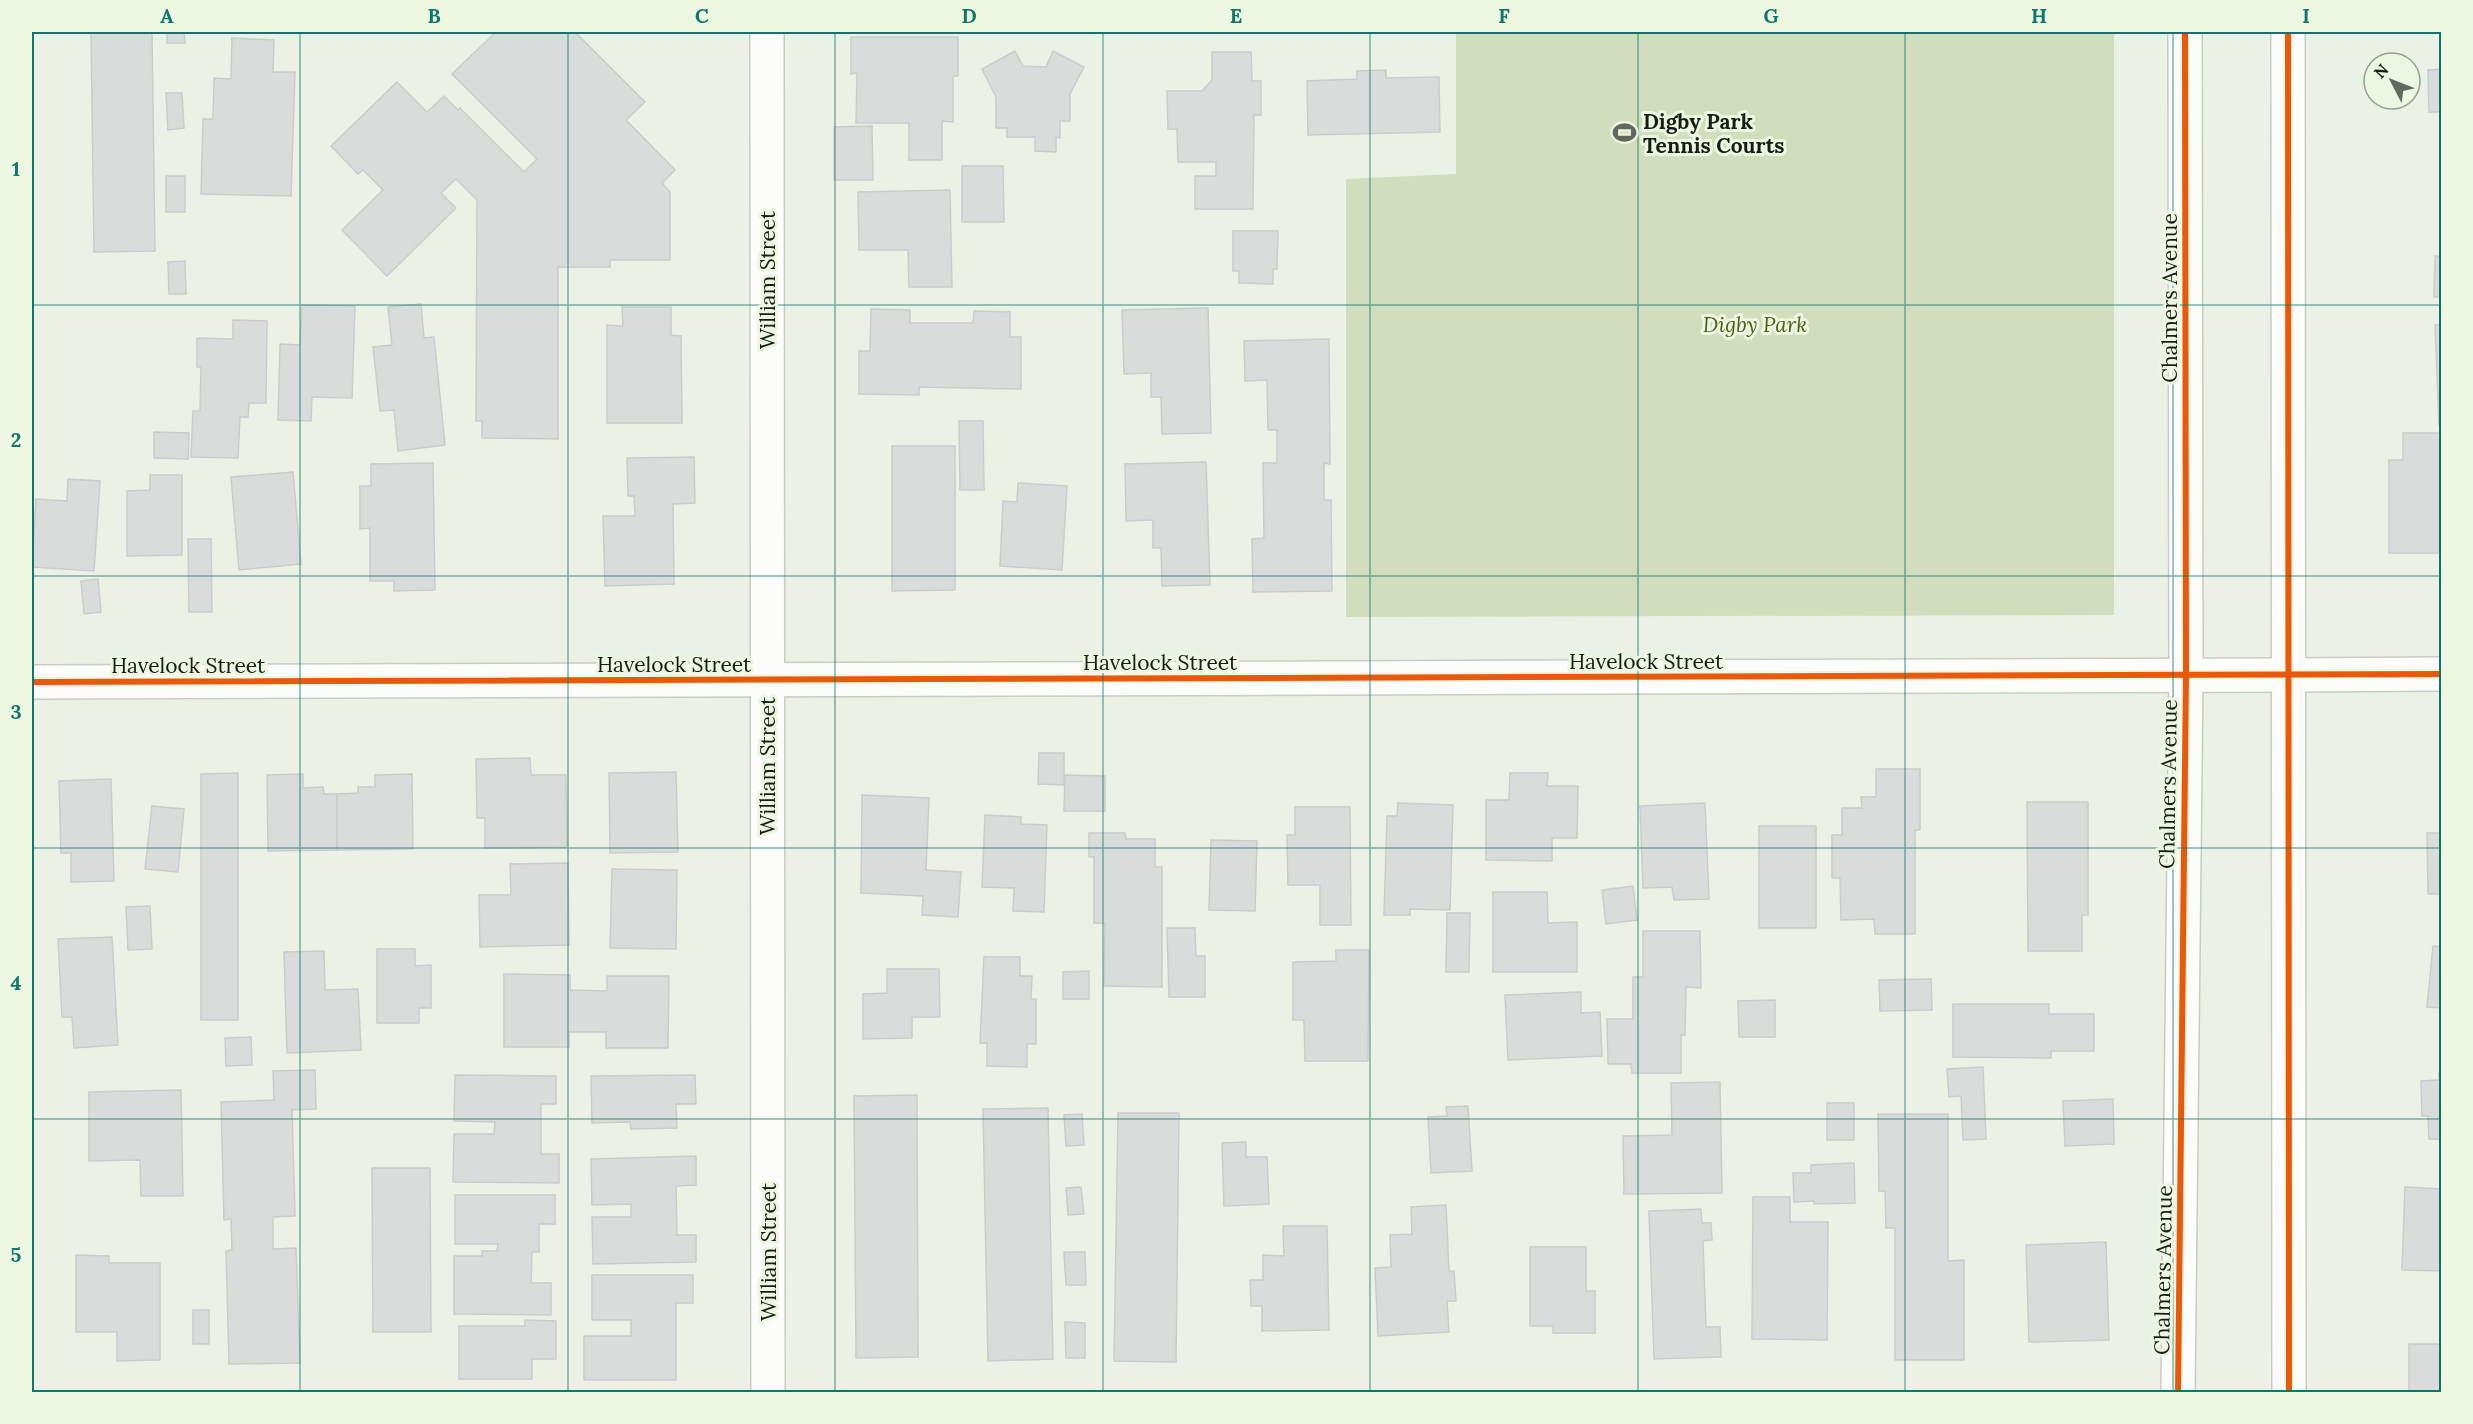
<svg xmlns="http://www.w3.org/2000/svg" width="2473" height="1424" font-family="Lora,serif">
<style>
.green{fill:#d1ddbd}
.building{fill:#d8dcdb;stroke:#c8cdcb;stroke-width:1.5}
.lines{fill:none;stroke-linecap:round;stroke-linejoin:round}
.street-casing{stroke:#c8ccc3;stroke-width:36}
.secondary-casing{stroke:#c8ccc3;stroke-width:36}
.street{stroke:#fcfdfb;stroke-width:33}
.secondary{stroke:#fcfdfb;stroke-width:33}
.cycleway-casing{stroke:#edf6e0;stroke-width:10}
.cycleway{stroke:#e8590c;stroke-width:6}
.grid{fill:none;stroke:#0f766e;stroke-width:1.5;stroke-opacity:0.55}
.labels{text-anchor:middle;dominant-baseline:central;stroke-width:6;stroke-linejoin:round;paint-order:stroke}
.poi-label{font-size:21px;font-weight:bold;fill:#191c14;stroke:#edf6e0;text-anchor:start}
.street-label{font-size:21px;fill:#191c14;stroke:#edf6e0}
.park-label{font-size:21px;font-style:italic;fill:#4b6113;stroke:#edf6e0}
.neatline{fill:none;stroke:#0f766e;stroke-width:2}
.grid-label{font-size:20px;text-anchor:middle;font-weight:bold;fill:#0f766e}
</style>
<rect width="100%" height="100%" fill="#ecf1e5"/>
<path class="green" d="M 1456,32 L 2114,32 L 2114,615 L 1346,617 L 1346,179 L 1456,174 Z"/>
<g class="building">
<path d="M 91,32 L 152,32 L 155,251 L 94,252 Z"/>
<path d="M 167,32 L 184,32 L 185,43 L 167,43 Z"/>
<path d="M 496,32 L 575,32 L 645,102 L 626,120 L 675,170 L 662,183 L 670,192 L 670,260 L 610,260 L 610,267 L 558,267 L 558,439 L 482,438 L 482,421 L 476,421 L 477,200 L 456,179 L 441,193 L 456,208 L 387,276 L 342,230 L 383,190 L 363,170 L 358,174 L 331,146 L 397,82 L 427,112 L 444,96 L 458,110 L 460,108 L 524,172 L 537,159 L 452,74 Z"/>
<path d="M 851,37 L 958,37 L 958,76 L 953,76 L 953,122 L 942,121 L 942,160 L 909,160 L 909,123 L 856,123 L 857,73 L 851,74 Z"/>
<path d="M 232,38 L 274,40 L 273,72 L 295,72 L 291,196 L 201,194 L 203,119 L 213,119 L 214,78 L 231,79 Z"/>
<path d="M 1015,51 L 1023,66 L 1046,67 L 1053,51 L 1084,67 L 1070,94 L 1070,121 L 1060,121 L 1060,138 L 1056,137 L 1056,152 L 1035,151 L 1035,137 L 1007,137 L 1007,128 L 996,128 L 996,97 L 982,69 Z"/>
<path d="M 1212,52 L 1251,52 L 1252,81 L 1261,81 L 1261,115 L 1254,115 L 1253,209 L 1195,209 L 1195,176 L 1216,176 L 1216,162 L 1178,162 L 1177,129 L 1168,129 L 1167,91 L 1202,91 L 1212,80 Z"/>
<path d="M 2442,69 L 2442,169 L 2441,169 L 2440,112 L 2429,112 L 2428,70 Z"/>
<path d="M 1386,70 L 1386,78 L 1439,77 L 1440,132 L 1308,135 L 1307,81 L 1357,79 L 1357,71 Z"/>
<path d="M 166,93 L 182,93 L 184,128 L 168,130 Z"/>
<path d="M 872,126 L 873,180 L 834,180 L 834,127 Z"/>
<path d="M 962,166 L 1003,166 L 1004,222 L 962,222 Z"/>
<rect x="166" y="176" width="19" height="36"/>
<path d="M 950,190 L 952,287 L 909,287 L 908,250 L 859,250 L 858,192 Z"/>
<path d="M 1233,231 L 1278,231 L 1277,269 L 1273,269 L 1273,284 L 1239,283 L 1239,271 L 1233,271 Z"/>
<path d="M 2435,256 L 2442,257 L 2442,297 L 2434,297 Z"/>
<path d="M 185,261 L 186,294 L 169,294 L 168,262 Z"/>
<path d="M 421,304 L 424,338 L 434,337 L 445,445 L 398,451 L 394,410 L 380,411 L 373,347 L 392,345 L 388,307 Z"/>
<path d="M 302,305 L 355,306 L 352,398 L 312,397 L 311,421 L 278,420 L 280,344 L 300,345 Z"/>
<path d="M 622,307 L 671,307 L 671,335 L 681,336 L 682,423 L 607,423 L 607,325 L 623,326 Z"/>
<path d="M 1208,308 L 1211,433 L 1162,434 L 1161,397 L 1151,397 L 1151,373 L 1124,374 L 1122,310 Z"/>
<path d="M 871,309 L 910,310 L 910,323 L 973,323 L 974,311 L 1010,312 L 1010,337 L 1021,337 L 1021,389 L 919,387 L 919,395 L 859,394 L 859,351 L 870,351 Z"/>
<path d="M 233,320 L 267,321 L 266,403 L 249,403 L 248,417 L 240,417 L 238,458 L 191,457 L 193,411 L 200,411 L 201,367 L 197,367 L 197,338 L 233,339 Z"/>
<path d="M 2435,325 L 2442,325 L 2442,425 L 2439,425 Z"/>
<path d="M 1329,339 L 1330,464 L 1324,463 L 1324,500 L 1331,500 L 1332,591 L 1253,592 L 1252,539 L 1264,538 L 1263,463 L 1277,463 L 1277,430 L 1268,430 L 1267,380 L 1245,381 L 1244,341 Z"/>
<path d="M 959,421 L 983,421 L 984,490 L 960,490 Z"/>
<path d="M 154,432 L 189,433 L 188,459 L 154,458 Z"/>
<path d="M 2403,433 L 2442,433 L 2442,553 L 2389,553 L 2389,460 L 2403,460 Z"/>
<path d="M 892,446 L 955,446 L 955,590 L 892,591 Z"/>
<path d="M 694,457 L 695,503 L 673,504 L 674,584 L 605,586 L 603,516 L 635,516 L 634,496 L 628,496 L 627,458 Z"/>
<path d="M 1206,462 L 1210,585 L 1162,586 L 1161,548 L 1153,548 L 1153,520 L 1126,521 L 1125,464 Z"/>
<path d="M 433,463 L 435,590 L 394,591 L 394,581 L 370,581 L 370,528 L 360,529 L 360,486 L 371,486 L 371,464 Z"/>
<path d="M 293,472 L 301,564 L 239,570 L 231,477 Z"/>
<path d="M 150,475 L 182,475 L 182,555 L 127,556 L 127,491 L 150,490 Z"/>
<path d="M 68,479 L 100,481 L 94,571 L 32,567 L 36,499 L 67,501 Z"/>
<path d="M 1018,483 L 1067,486 L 1062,570 L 1000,566 L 1003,501 L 1017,502 Z"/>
<path d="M 188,539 L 211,539 L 212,612 L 189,612 Z"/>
<path d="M 98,579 L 101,612 L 84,614 L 81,581 Z"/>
<path d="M 1039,753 L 1064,753 L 1064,785 L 1038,784 Z"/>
<path d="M 530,758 L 531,775 L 566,775 L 567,847 L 485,848 L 485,818 L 477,818 L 476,759 Z"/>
<path d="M 1876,769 L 1920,769 L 1920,830 L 1915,830 L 1915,934 L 1875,934 L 1874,919 L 1841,920 L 1840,878 L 1832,878 L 1832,835 L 1842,835 L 1842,808 L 1862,808 L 1861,797 L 1876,797 Z"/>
<path d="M 676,772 L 678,852 L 610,853 L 609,773 Z"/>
<path d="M 238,773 L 238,1020 L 201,1020 L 201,774 Z"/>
<path d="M 1510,773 L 1548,773 L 1547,786 L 1578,786 L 1577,838 L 1552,838 L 1552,861 L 1486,860 L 1486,800 L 1509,800 Z"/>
<path d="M 303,774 L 303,788 L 323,787 L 324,794 L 337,794 L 337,850 L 268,851 L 267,775 Z"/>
<path d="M 412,774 L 413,849 L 337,850 L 337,794 L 358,793 L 358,787 L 375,787 L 375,775 Z"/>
<path d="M 1065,775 L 1105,776 L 1105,811 L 1064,811 Z"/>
<path d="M 111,779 L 114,881 L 71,882 L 71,853 L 61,853 L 59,781 Z"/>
<path d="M 862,795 L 929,798 L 926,870 L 961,872 L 958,917 L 922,915 L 923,896 L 861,893 Z"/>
<path d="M 2027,802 L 2088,802 L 2088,915 L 2082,915 L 2082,951 L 2028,951 Z"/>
<path d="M 1398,803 L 1453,805 L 1450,910 L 1410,909 L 1410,915 L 1384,915 L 1387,816 L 1397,816 Z"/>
<path d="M 1705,803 L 1709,899 L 1674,900 L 1672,887 L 1643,888 L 1640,806 Z"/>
<path d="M 152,806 L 184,809 L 178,872 L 145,869 Z"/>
<path d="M 1295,807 L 1350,807 L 1351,925 L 1320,925 L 1320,885 L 1288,885 L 1287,835 L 1295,835 Z"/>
<path d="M 985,815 L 1021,817 L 1021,824 L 1047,825 L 1044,912 L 1013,911 L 1014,888 L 982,887 Z"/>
<rect x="1759" y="826" width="57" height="102"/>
<path d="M 1089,833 L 1125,833 L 1126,839 L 1155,839 L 1155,867 L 1162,867 L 1162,987 L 1104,986 L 1105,923 L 1094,923 L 1094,857 L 1089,857 Z"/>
<path d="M 2427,833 L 2442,833 L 2442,894 L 2428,894 Z"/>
<path d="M 1211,840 L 1257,841 L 1255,911 L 1209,910 Z"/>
<path d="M 568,863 L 569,945 L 480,947 L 479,895 L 511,895 L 510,864 Z"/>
<path d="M 612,869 L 677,870 L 676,949 L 610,948 Z"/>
<path d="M 1633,886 L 1637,920 L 1606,924 L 1602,890 Z"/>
<path d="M 1493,892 L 1547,892 L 1548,923 L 1577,922 L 1577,972 L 1493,972 Z"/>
<path d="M 150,906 L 152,949 L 128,950 L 126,907 Z"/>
<path d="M 1447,913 L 1470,913 L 1469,972 L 1446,972 Z"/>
<path d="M 1167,928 L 1195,928 L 1196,956 L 1205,956 L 1205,997 L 1169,997 Z"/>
<path d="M 1643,931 L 1700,931 L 1701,988 L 1686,987 L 1685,1035 L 1681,1035 L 1681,1073 L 1632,1073 L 1631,1064 L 1608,1064 L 1607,1019 L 1633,1019 L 1633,977 L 1643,977 Z"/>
<path d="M 112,937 L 118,1045 L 74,1048 L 72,1017 L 62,1017 L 58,939 Z"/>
<path d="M 2433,946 L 2442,947 L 2442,1008 L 2427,1007 Z"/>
<path d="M 377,949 L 415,949 L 415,966 L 431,965 L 431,1008 L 419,1008 L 419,1023 L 377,1023 Z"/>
<path d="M 1336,950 L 1369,950 L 1368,1061 L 1305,1061 L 1304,1020 L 1293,1020 L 1293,962 L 1336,961 Z"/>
<path d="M 324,951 L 325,990 L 358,989 L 361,1050 L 287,1053 L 284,952 Z"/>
<path d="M 984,957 L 1020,957 L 1020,976 L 1032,976 L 1031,999 L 1036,999 L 1036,1044 L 1027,1044 L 1027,1067 L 987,1066 L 987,1043 L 980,1043 Z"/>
<path d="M 887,969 L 939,969 L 940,1017 L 912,1017 L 912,1038 L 863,1039 L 863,994 L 887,993 Z"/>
<path d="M 1089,971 L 1089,999 L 1063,999 L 1063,972 Z"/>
<path d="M 504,974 L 570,975 L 570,990 L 607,991 L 607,976 L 669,976 L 668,1048 L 606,1048 L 606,1032 L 569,1032 L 569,1047 L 504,1047 Z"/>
<path d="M 1931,979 L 1932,1010 L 1880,1011 L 1879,980 Z"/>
<path d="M 1581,992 L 1581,1013 L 1600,1012 L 1602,1056 L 1508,1060 L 1505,995 Z"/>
<path d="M 1775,1000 L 1775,1037 L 1739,1037 L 1738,1001 Z"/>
<path d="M 1953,1004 L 2049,1004 L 2049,1014 L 2094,1014 L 2094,1051 L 2051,1051 L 2051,1058 L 1953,1057 Z"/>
<path d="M 251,1037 L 252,1065 L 226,1066 L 225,1038 Z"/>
<path d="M 1983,1067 L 1986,1139 L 1963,1140 L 1961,1096 L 1949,1097 L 1947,1069 Z"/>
<path d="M 315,1070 L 316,1109 L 292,1110 L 295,1216 L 273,1217 L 273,1249 L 296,1248 L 300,1363 L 229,1364 L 226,1251 L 232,1250 L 231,1219 L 224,1220 L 221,1102 L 274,1100 L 273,1071 Z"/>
<path d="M 2439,1073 L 2442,1073 L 2442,1139 L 2429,1139 L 2428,1116 L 2422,1116 L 2421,1081 L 2439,1080 Z"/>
<path d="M 455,1075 L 556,1076 L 556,1104 L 541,1104 L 541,1154 L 559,1154 L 559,1183 L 453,1182 L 454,1134 L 494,1134 L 495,1122 L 454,1121 Z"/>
<path d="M 695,1075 L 696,1104 L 676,1104 L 677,1128 L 631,1129 L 630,1122 L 592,1123 L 591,1076 Z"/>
<path d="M 1720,1082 L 1722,1193 L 1624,1194 L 1623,1136 L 1672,1135 L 1671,1083 Z"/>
<path d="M 181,1090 L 183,1196 L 141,1196 L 140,1160 L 89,1161 L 89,1092 Z"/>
<path d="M 917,1095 L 918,1357 L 856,1358 L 854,1096 Z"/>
<path d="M 2113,1099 L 2114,1144 L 2065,1146 L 2063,1101 Z"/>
<rect x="1827" y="1103" width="27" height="37"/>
<path d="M 1468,1106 L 1472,1171 L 1431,1173 L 1428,1117 L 1447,1116 L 1446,1107 Z"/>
<path d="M 1048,1108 L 1053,1359 L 988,1361 L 983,1109 Z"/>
<path d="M 1118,1113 L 1179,1113 L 1176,1362 L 1114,1361 Z"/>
<path d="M 1082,1114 L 1084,1145 L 1066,1146 L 1064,1115 Z"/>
<path d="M 1878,1114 L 1948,1114 L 1948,1261 L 1964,1260 L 1964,1360 L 1895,1360 L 1895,1228 L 1886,1228 L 1885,1191 L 1879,1191 Z"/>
<path d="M 1246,1142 L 1246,1157 L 1267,1157 L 1269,1204 L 1224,1206 L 1222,1143 Z"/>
<path d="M 696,1156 L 696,1185 L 676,1186 L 677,1235 L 696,1235 L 696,1262 L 593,1264 L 592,1217 L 631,1217 L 631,1204 L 592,1205 L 591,1159 Z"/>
<path d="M 1854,1163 L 1855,1203 L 1814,1204 L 1814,1201 L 1794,1202 L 1793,1173 L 1811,1173 L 1811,1165 Z"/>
<path d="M 372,1168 L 430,1168 L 431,1332 L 373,1332 Z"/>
<path d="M 1081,1187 L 1084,1214 L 1068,1215 L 1066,1188 Z"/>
<path d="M 2405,1187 L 2442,1189 L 2442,1271 L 2402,1270 Z"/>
<path d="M 455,1195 L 555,1195 L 555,1224 L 539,1224 L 539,1252 L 532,1252 L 531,1283 L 551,1283 L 551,1315 L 454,1314 L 454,1256 L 482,1256 L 482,1251 L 497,1251 L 498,1244 L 455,1244 Z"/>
<path d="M 1753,1197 L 1790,1197 L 1790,1222 L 1828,1222 L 1827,1340 L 1752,1339 Z"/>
<path d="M 1446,1205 L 1449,1271 L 1454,1271 L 1456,1301 L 1447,1301 L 1449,1332 L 1378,1336 L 1375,1268 L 1391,1267 L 1390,1235 L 1412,1234 L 1411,1207 Z"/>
<path d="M 1701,1209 L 1702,1223 L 1711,1223 L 1712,1240 L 1703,1241 L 1706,1327 L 1720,1327 L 1721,1357 L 1654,1359 L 1649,1211 Z"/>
<path d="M 1283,1226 L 1327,1226 L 1329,1330 L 1262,1331 L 1262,1306 L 1251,1306 L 1250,1280 L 1263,1280 L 1263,1255 L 1284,1256 Z"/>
<path d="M 2106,1242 L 2109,1340 L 2029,1342 L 2026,1245 Z"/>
<path d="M 1530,1247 L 1586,1247 L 1586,1291 L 1595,1291 L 1595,1333 L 1553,1333 L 1553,1326 L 1530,1326 Z"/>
<path d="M 1064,1252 L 1085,1252 L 1086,1285 L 1066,1285 Z"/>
<path d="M 76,1255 L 109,1256 L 109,1263 L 160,1263 L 160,1360 L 117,1361 L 117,1332 L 76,1332 Z"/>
<path d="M 592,1275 L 693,1275 L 693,1303 L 676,1303 L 676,1380 L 584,1380 L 584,1336 L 631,1336 L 631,1320 L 592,1320 Z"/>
<rect x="193" y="1310" width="16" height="34"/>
<path d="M 525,1320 L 556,1321 L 556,1359 L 532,1359 L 532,1379 L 459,1379 L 459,1326 L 525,1326 Z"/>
<path d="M 1065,1322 L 1085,1323 L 1085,1358 L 1066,1358 Z"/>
<rect x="2409" y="1344" width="33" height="48"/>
</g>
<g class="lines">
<defs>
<g id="street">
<path d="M 767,32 L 768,1392"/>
<path d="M 2288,675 L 2442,674"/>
</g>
<g id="secondary">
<path d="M 2288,32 L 2289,1392"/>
<path d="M 32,682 L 2288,675"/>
<path d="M 2178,1392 L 2186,676 L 2185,32"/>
</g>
</defs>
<use href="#street" class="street-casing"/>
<use href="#secondary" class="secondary-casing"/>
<use href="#street" class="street"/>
<use href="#secondary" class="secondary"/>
<defs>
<g id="cycleway">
<path d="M 2288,32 L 2289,1392"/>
<path d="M 32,682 L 2442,674"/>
<path d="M 2178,1392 L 2186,676 L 2185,32"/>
</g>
</defs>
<use href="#cycleway" class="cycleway-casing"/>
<use href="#cycleway" class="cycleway"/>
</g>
<path class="grid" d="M 300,32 L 300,1392M 568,32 L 568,1392M 835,32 L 835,1392M 1103,32 L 1103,1392M 1370,32 L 1370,1392M 1638,32 L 1638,1392M 1905,32 L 1905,1392M 2173,32 L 2173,1392M 32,305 L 2442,305M 32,576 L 2442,576M 32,848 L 2442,848M 32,1119 L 2442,1119"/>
<defs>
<symbol id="stadium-bare" viewBox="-9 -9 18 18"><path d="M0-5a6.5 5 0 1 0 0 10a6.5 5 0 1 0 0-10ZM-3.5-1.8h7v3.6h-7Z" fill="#63675d" stroke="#edf6e0" stroke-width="2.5" paint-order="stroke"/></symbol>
</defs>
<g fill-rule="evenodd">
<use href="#stadium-bare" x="1608" y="116" width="33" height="33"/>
</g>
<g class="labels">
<g class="poi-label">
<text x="1643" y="121">Digby Park<tspan x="1643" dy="24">Tennis Courts</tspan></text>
</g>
<g class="street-label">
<text transform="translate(767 280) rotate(-90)">William Street</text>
<text transform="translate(2169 298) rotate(-90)">Chalmers Avenue</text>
<text x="1646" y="661">Havelock Street</text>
<text x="1160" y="662">Havelock Street</text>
<text x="674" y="664">Havelock Street</text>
<text x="188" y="665">Havelock Street</text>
<text transform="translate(767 766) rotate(-90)">William Street</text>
<text transform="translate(2168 784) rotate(-89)">Chalmers Avenue</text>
<text transform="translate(768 1252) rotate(-90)">William Street</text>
<text transform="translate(2163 1270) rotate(-89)">Chalmers Avenue</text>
</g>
<g class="park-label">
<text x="1755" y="324">Digby Park</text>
</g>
</g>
<rect width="2473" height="1424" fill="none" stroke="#edf6e0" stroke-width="66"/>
<g transform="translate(2392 81) rotate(312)"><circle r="28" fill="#edf6e0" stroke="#989f8e" stroke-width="1.5"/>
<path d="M0-4.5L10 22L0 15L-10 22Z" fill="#63675d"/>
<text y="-9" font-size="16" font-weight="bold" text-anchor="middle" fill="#191c14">N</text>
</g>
<rect x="33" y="33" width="2407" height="1358" class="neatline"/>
<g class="grid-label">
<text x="167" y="23">A</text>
<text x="434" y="23">B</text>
<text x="702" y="23">C</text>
<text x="969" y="23">D</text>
<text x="1236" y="23">E</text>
<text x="1504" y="23">F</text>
<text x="1771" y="23">G</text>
<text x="2039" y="23">H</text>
<text x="2306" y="23">I</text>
<text x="16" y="176">1</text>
<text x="16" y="447">2</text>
<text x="16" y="719">3</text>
<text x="16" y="990">4</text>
<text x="16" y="1262">5</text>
</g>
</svg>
